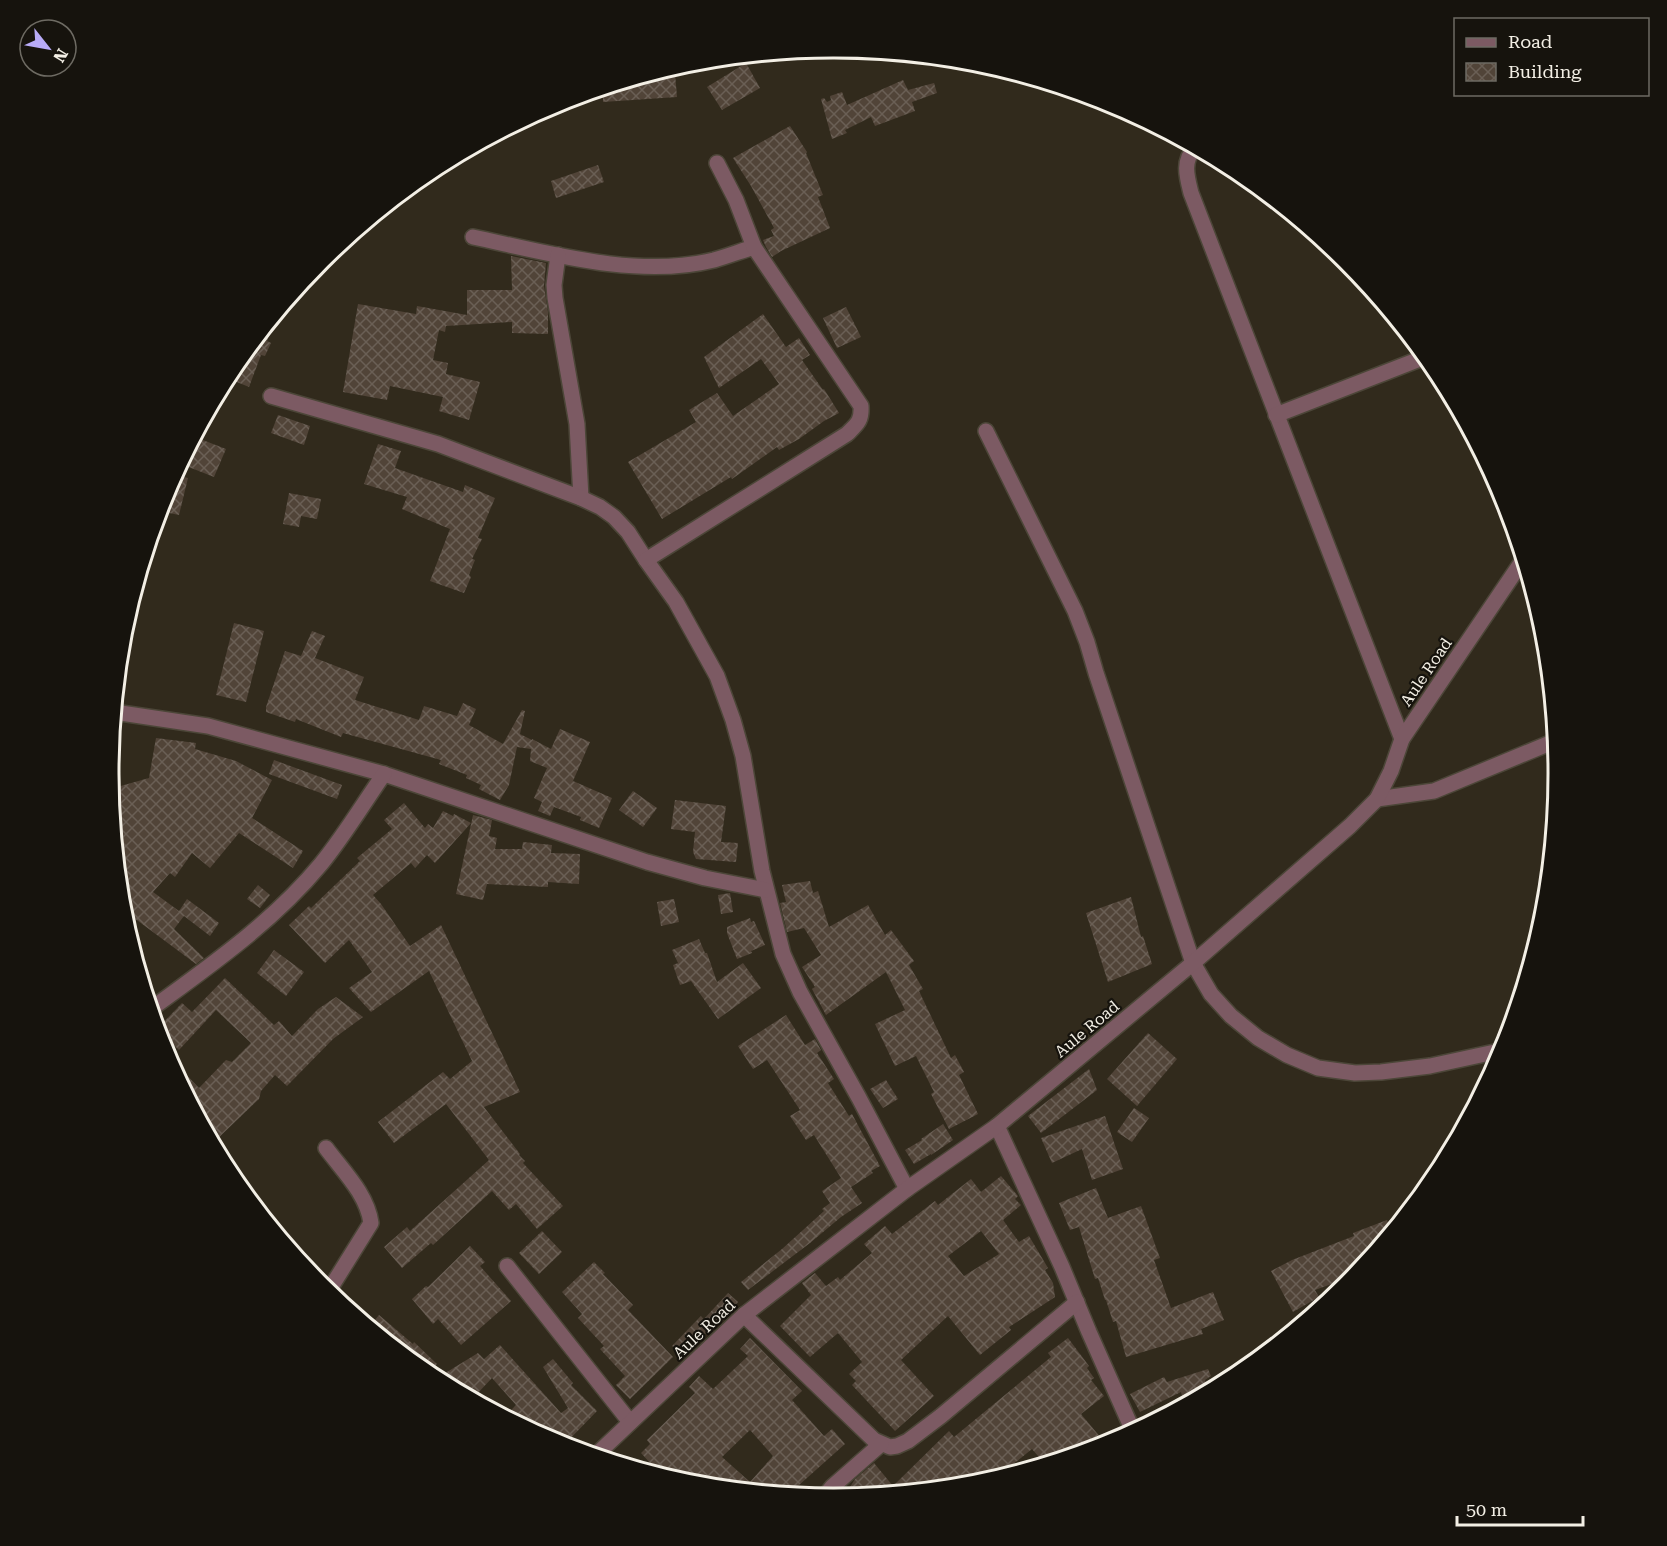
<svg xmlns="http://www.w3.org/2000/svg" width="1667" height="1546" font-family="'Roboto Serif',serif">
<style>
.building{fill:url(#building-cross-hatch);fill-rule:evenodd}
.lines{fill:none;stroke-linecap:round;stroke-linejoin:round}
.minor-casing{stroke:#4c4638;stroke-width:18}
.tertiary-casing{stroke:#4c4638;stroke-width:18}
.minor{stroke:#7c5a63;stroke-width:15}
.tertiary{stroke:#7c5a63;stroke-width:15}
.labels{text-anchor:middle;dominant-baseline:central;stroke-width:4.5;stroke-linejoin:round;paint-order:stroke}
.street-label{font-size:16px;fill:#f3efe5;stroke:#16130d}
.rim{fill:none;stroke:#f3efe5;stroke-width:3}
</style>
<defs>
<pattern id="building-cross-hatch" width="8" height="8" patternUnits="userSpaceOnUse" patternTransform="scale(1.5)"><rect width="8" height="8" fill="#514438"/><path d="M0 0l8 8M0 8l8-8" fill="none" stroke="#6a5f55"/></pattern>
</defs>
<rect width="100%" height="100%" fill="#312a1c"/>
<g class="building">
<path d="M 746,63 L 760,88 L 722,110 L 707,87 Z"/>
<path d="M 675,73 L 677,97 L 603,102 L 603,89 L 650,75 Z"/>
<path d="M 903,80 L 908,90 L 934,83 L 937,93 L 912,102 L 915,111 L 875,126 L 871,117 L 845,130 L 847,133 L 832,139 L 821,99 L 824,98 L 827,102 L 831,100 L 830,96 L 842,92 L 847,105 Z"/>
<path d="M 790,126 L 807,152 L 806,153 L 823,195 L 818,197 L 830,228 L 781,251 L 772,257 L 766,247 L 763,240 L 774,236 L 771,230 L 774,228 L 751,186 L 733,158 Z"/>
<path d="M 598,165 L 604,182 L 556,198 L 551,181 Z"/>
<path d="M 511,256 L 546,263 L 544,286 L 548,312 L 548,334 L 512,333 L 512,322 L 446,326 L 445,332 L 439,330 L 433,360 L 448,363 L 446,374 L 480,382 L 469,420 L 439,411 L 443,397 L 390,386 L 387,400 L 343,392 L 358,304 L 416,314 L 417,306 L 467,315 L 467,290 L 512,290 Z"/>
<path d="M 846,307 L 861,337 L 837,348 L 823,318 Z"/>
<path d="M 763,314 L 786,347 L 799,338 L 810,355 L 802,360 L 823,390 L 824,389 L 839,413 L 824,421 L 799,439 L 779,450 L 777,447 L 732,479 L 731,477 L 662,519 L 628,462 L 696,422 L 689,410 L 717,393 L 733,416 L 779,384 L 761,359 L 719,388 L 704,357 Z"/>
<path d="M 272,320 L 274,322 L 267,341 L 271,343 L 265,356 L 261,355 L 249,387 L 227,378 L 231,370 Z"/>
<path d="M 278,415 L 310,426 L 304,445 L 271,433 Z"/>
<path d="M 195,437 L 226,449 L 214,477 L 181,464 Z"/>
<path d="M 378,444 L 401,451 L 395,468 L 463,492 L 465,485 L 495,498 L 478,538 L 482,539 L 472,559 L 475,560 L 469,575 L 471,577 L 464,593 L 430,581 L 450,529 L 402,509 L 407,497 L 364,484 Z"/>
<path d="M 175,475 L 188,478 L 179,515 L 159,511 L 164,495 Z"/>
<path d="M 289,493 L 321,499 L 317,519 L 301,516 L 299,527 L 283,524 Z"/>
<path d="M 234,623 L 264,631 L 246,702 L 216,695 Z"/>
<path d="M 312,631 L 325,636 L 315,658 L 364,677 L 355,700 L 419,720 L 424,706 L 457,716 L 463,703 L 476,709 L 469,725 L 503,744 L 522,710 L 525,711 L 520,734 L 532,740 L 532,739 L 551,749 L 560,729 L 590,742 L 573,781 L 612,798 L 599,828 L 580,820 L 581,817 L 554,807 L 550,816 L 538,811 L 542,802 L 534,798 L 547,768 L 530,761 L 531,749 L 517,747 L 509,785 L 500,800 L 479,789 L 481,785 L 466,778 L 467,775 L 439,764 L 441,760 L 343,733 L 341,737 L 296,719 L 295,722 L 266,712 L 266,707 L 285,651 L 301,656 Z"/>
<path d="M 156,738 L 196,743 L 195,749 L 236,761 L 272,780 L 252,818 L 303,851 L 293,868 L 239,833 L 210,868 L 192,853 L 175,877 L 170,873 L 153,892 L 179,911 L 187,899 L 219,923 L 210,936 L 184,916 L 174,929 L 204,958 L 196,964 L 122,909 L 110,789 L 149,778 Z"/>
<path d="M 274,760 L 342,785 L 337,799 L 269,774 Z"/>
<path d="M 633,791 L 657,808 L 643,827 L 619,810 Z"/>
<path d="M 675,800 L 726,806 L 721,842 L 738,843 L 736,862 L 696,859 L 693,852 L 695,832 L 671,829 Z"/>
<path d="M 404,803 L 425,828 L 428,824 L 433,828 L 443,811 L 453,816 L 454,814 L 471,823 L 435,863 L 427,855 L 415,868 L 411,863 L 373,895 L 381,904 L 410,946 L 441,925 L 520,1092 L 484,1107 L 520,1154 L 519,1155 L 525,1161 L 523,1163 L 563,1206 L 537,1229 L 516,1204 L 509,1210 L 492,1191 L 433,1245 L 431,1243 L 402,1268 L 384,1247 L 407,1227 L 410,1231 L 489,1160 L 446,1104 L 394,1143 L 378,1122 L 443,1072 L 450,1079 L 472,1061 L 429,971 L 371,1012 L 349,988 L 372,972 L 349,940 L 325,963 L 289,925 L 309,906 L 311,908 L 360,861 L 357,858 L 392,829 L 384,820 Z"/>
<path d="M 473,815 L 492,820 L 489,836 L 497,838 L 495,849 L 522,849 L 523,842 L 552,845 L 551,853 L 580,854 L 579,884 L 548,882 L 548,887 L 487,884 L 483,900 L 456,894 Z"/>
<path d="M 810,881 L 813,893 L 818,891 L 829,927 L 868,905 L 885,935 L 891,930 L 914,961 L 909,965 L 923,989 L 919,991 L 951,1058 L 955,1055 L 964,1072 L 959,1075 L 978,1114 L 949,1129 L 931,1094 L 934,1092 L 916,1056 L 895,1066 L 875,1024 L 905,1010 L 886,972 L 826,1015 L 812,989 L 815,987 L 802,967 L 821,955 L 804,928 L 787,932 L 780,903 L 786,902 L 782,885 Z"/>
<path d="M 258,885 L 270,895 L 260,908 L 247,899 Z"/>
<path d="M 730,893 L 733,912 L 721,914 L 718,895 Z"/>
<path d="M 1131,897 L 1141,937 L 1143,936 L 1152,964 L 1108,982 L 1086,913 Z"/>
<path d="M 674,899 L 679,922 L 661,926 L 657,902 Z"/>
<path d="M 750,918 L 751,922 L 754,921 L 765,945 L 751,951 L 752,953 L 737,959 L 727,933 L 727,927 Z"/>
<path d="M 699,939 L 705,953 L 707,953 L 717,982 L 743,963 L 761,988 L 718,1019 L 691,981 L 680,985 L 673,965 L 678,963 L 672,950 Z"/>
<path d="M 274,950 L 304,972 L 286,996 L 257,973 Z"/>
<path d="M 225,978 L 274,1025 L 279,1021 L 292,1036 L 318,1009 L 336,997 L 363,1017 L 333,1039 L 287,1086 L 275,1075 L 261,1091 L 259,1099 L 213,1143 L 171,1064 L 174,1062 L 199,1088 L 226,1060 L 232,1062 L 251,1043 L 216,1010 L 179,1050 L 157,1029 L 182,1003 L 192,1012 Z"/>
<path d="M 786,1015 L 805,1045 L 815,1039 L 821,1050 L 817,1053 L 834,1079 L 828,1083 L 849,1116 L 852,1114 L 880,1166 L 871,1171 L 873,1173 L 851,1187 L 862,1203 L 841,1217 L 810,1243 L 748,1290 L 741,1282 L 782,1249 L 824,1211 L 822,1209 L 830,1203 L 822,1191 L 841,1178 L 814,1135 L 806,1140 L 790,1116 L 800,1110 L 767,1060 L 753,1069 L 738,1046 Z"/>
<path d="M 1148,1033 L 1177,1059 L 1137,1106 L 1107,1079 Z"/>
<path d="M 1089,1069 L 1097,1090 L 1041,1133 L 1028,1116 Z"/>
<path d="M 886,1080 L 898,1099 L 883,1108 L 870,1089 Z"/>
<path d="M 1134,1108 L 1149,1118 L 1132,1142 L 1117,1132 Z"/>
<path d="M 1105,1116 L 1123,1169 L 1092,1180 L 1082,1149 L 1052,1163 L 1041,1138 Z"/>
<path d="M 943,1124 L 953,1140 L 931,1155 L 931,1154 L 914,1164 L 905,1150 L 922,1140 L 921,1139 Z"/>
<path d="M 1001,1176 L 1018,1196 L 1015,1199 L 1021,1205 L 1003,1220 L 1019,1242 L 1029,1236 L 1048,1268 L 1045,1270 L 1053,1283 L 1055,1297 L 1009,1327 L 1011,1330 L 980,1355 L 948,1316 L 901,1360 L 934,1396 L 895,1431 L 852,1385 L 856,1381 L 849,1374 L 862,1362 L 838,1333 L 810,1357 L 780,1326 L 811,1295 L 802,1283 L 815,1273 L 826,1286 L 838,1277 L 840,1280 L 872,1253 L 864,1244 L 885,1226 L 892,1234 L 935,1201 L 938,1205 L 971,1179 L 981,1192 ZM 981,1231 L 999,1254 L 964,1276 L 948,1256 Z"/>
<path d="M 1096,1188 L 1108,1218 L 1141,1206 L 1160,1258 L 1154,1260 L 1171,1308 L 1213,1292 L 1224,1320 L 1201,1329 L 1203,1334 L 1126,1357 L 1116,1321 L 1113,1322 L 1106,1300 L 1105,1300 L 1098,1278 L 1095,1279 L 1079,1227 L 1070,1230 L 1059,1203 Z"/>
<path d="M 1387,1220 L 1391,1231 L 1354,1276 L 1315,1290 L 1319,1297 L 1293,1312 L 1271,1271 L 1292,1260 L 1354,1236 L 1353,1233 Z"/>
<path d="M 542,1231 L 562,1252 L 539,1274 L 519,1253 Z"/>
<path d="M 470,1246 L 485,1262 L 480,1266 L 511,1301 L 461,1345 L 438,1319 L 433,1324 L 412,1299 L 426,1286 L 428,1287 Z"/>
<path d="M 594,1262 L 605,1273 L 603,1274 L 633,1305 L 628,1310 L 673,1357 L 630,1399 L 616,1385 L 625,1376 L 600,1349 L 604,1346 L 578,1318 L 582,1314 L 562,1292 Z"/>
<path d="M 728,1293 L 738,1302 L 713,1328 L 704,1319 Z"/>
<path d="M 379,1315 L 413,1344 L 414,1342 L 437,1364 L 428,1373 L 370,1326 Z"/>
<path d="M 701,1316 L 711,1328 L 682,1357 L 672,1346 Z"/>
<path d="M 750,1338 L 802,1391 L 792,1400 L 824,1436 L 832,1429 L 845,1444 L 789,1494 L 692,1484 L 661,1475 L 641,1453 L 650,1444 L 647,1440 L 695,1393 L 689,1387 L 699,1376 L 713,1389 L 748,1356 L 740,1349 ZM 750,1430 L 773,1456 L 750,1482 L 722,1457 Z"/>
<path d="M 1068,1338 L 1089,1366 L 1087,1368 L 1094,1378 L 1091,1380 L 1104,1396 L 1081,1414 L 1101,1438 L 1087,1450 L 1044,1463 L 1032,1449 L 996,1478 L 975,1484 L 844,1497 L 855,1479 L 874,1463 L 893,1486 L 949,1431 L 954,1437 L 1051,1357 L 1048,1353 Z"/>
<path d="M 500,1345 L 561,1413 L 568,1408 L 543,1367 L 553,1359 L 573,1383 L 571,1385 L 597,1411 L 564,1445 L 556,1443 L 506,1416 L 516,1405 L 492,1378 L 473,1398 L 460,1391 L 442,1375 L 478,1353 L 484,1359 Z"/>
<path d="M 1208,1369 L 1211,1376 L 1205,1380 L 1208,1391 L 1184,1404 L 1181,1392 L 1140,1412 L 1130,1394 L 1164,1377 L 1167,1382 Z"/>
</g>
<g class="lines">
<defs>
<g id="minor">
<path d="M 1195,148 C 1182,161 1187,177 1191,193 L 1402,739"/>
<path d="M 473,237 C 548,253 638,279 714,260 C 728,256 741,251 754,247"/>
<path d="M 558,255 L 554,285 L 555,298 L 577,424 L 581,498"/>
<path d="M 271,396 L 438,444 L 581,498 L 600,507 L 614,517 L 628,532 L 646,560 L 676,602 L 717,676 L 733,720 L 743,756 L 762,871 L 783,954 L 800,992 L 859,1098 L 907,1189"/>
<path d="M 1276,415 L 1425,357"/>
<path d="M 986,431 L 1075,611 L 1087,642 L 1096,673 L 1193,963 L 1211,994 L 1231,1016 L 1258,1038 L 1287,1055 L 1318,1068 L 1355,1073 L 1381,1072 L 1430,1066 L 1504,1050"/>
<path d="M 646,560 L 847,434 C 857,424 862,421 861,406 L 754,247 L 736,200 L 717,163"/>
<path d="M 114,712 L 208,726 L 384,774 L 647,862 L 705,878 L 766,890"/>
<path d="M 1377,799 L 1434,791 L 1555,741"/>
<path d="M 151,1009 C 211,965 273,922 321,864 C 344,836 363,804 384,774"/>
<path d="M 997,1126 L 1062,1267 L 1089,1332 L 1133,1431"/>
<path d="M 326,1148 C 343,1171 367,1194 371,1223 L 328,1292"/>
<path d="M 507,1266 L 630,1422"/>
<path d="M 744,1315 L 874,1440 L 890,1447 L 897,1446 L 908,1441 L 941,1416 L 1077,1302"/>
<path d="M 824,1497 L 832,1487 L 881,1444"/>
</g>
<path id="tertiary" d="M 596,1455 L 744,1315 L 907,1189 L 997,1126 L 1193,963 L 1350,826 L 1377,799 L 1391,771 L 1402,739 L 1523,560"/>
</defs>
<use href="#minor" class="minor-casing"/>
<use href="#tertiary" class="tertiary-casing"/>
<use href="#minor" class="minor"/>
<use href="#tertiary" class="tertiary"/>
</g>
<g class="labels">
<g class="street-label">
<text transform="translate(1426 672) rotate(-56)">Aule Road</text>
<text transform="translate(1087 1029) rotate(-40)">Aule Road</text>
<text transform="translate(704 1329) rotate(-43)">Aule Road</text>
</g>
</g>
<path d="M0 0H1667V1546H0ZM833 58H834A714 714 0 0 1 1548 772V774A714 714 0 0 1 834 1488H833A714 714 0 0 1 119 774V772A714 714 0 0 1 833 58Z" fill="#16130d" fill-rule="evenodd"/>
<path class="rim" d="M833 58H834A714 714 0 0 1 1548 772V774A714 714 0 0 1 834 1488H833A714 714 0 0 1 119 774V772A714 714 0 0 1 833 58Z"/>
<rect x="1454" y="18" width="195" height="78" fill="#16130d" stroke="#6e6b63" stroke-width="1.5"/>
<rect x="1466" y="38" width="30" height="9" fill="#7c5a63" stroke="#6e6b63" stroke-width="1.5"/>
<text x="1508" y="48" font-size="18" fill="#f3efe5">Road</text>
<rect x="1466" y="63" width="30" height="18" fill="url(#building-cross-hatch)" stroke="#6e6b63" stroke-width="1.5"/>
<text x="1508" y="78" font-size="18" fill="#f3efe5">Building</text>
<g transform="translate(48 48) rotate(121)"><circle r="28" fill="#16130d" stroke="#6e6b63" stroke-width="1.5"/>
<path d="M0-4.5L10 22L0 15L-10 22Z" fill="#b8abf7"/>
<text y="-9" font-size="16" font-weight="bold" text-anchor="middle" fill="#f3efe5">N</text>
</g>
<path d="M1457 1516v9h126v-9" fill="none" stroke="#f3efe5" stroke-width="3"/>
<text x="1466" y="1516" font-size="18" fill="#f3efe5" stroke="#16130d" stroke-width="4.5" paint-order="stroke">50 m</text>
</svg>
